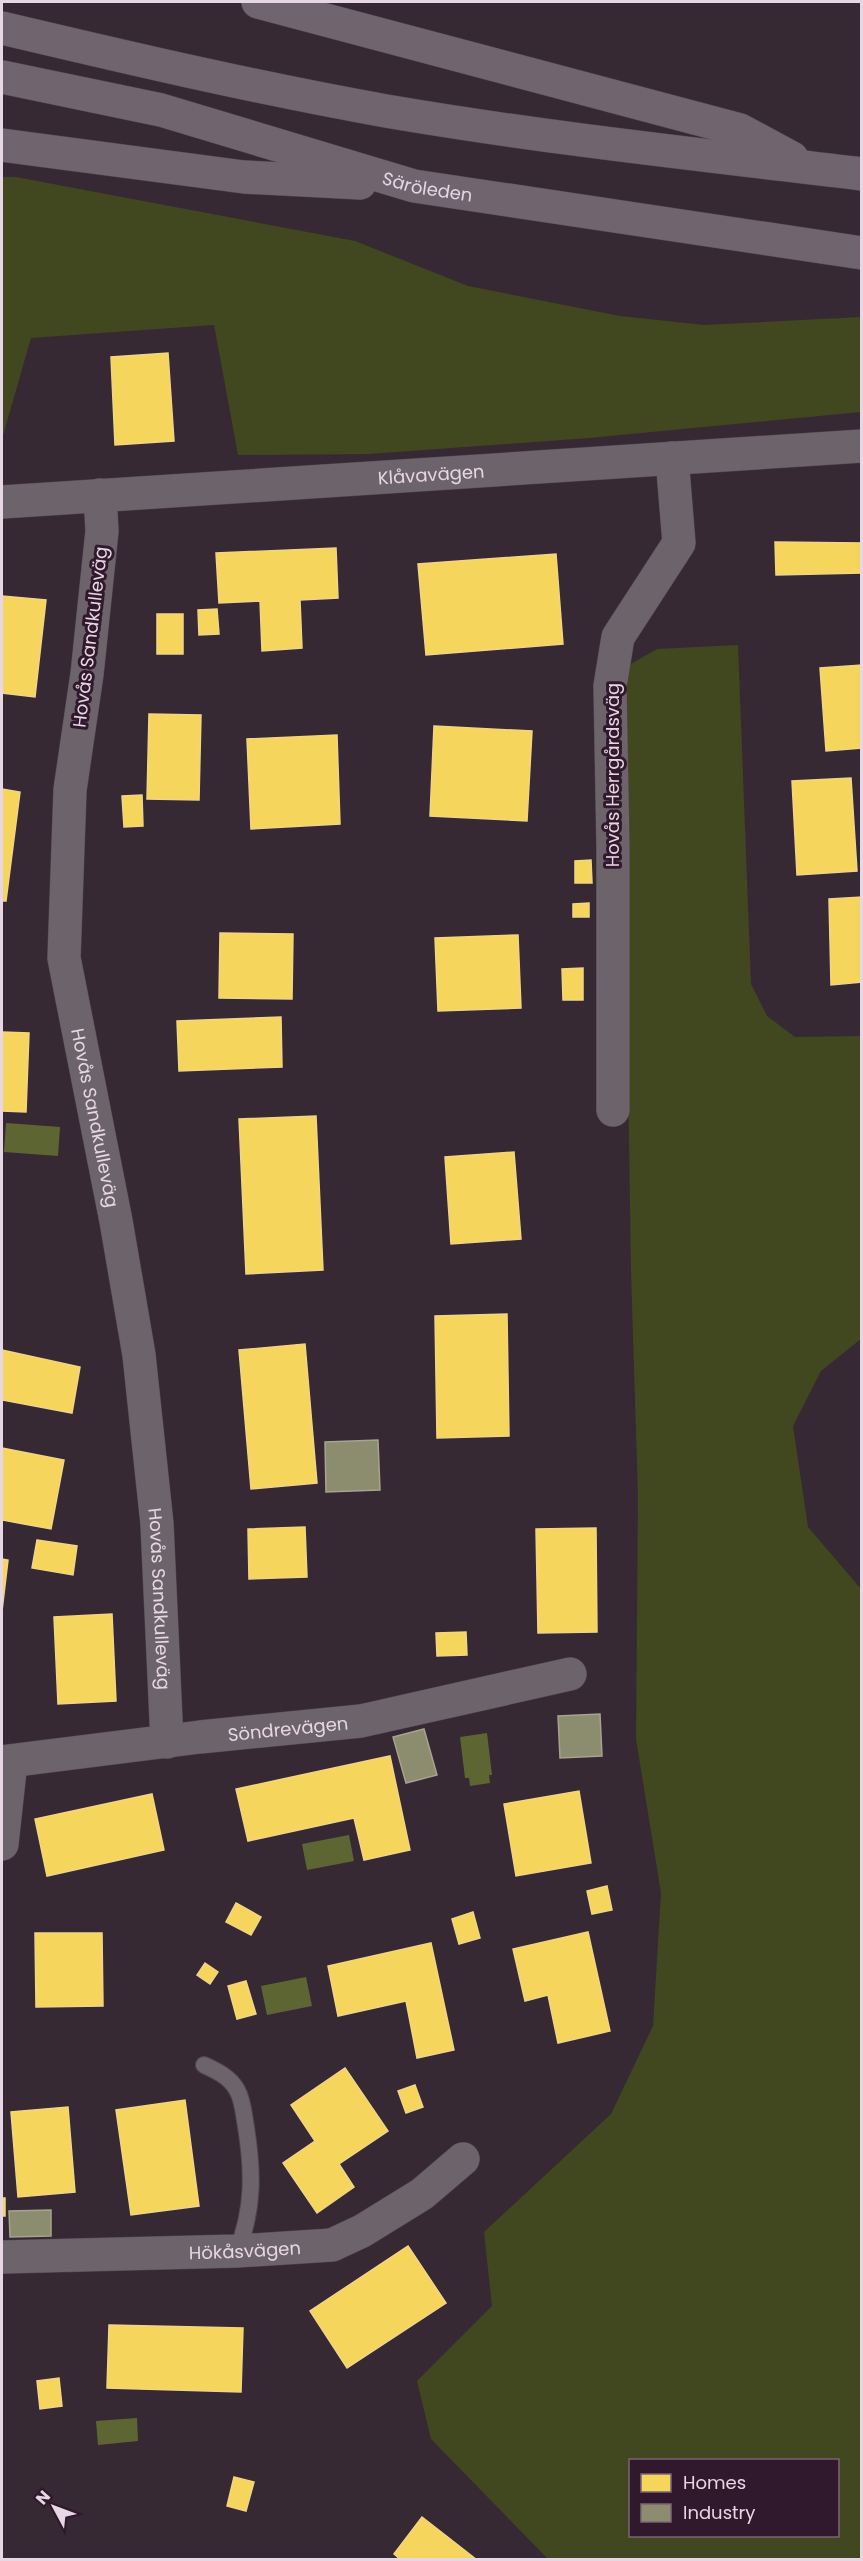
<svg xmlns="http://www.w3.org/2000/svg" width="863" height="2561" font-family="Poppins,sans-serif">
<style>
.green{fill:#41471e;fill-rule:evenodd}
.water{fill:#5d6633}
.homes{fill:#f6d55c;stroke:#f2d584;stroke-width:1.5}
.industry{fill:#8c8c6e;stroke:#a7a291;stroke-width:1.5}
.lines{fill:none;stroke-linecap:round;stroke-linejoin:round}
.service-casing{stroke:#51464f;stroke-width:18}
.minor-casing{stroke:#51464f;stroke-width:34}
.tertiary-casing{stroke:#51464f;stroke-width:34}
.primary-casing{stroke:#51464f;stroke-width:34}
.service{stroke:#6d646b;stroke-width:16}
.minor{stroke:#6d646b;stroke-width:33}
.tertiary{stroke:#6d646b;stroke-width:33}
.primary{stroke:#70646e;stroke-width:33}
.labels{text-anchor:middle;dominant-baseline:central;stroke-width:6;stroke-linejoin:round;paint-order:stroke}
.street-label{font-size:18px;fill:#e7d6e3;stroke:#31192d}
</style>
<rect width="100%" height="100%" fill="#362934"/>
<g class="green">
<path d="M 2,177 L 16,177 L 355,241 L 468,286 L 620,316 L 704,325 L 861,317 L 861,412 L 589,438 L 369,454 L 238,455 L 214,325 L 31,338 L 2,439 Z"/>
<path d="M 738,645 L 751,984 L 767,1016 L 795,1037 L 861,1036 L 861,1339 L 821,1371 L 793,1426 L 808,1527 L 861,1589 L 861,2559 L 548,2559 L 431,2439 L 417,2381 L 492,2306 L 484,2232 L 611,2114 L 653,2026 L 661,1893 L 636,1739 L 638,1495 L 631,1271 L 622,669 L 657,649 ZM 630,2460 L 838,2460 L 838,2536 L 630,2536 Z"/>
</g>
<g class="water">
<path d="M 6,1123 L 60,1127 L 58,1156 L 4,1152 Z"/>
<path d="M 487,1733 L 492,1775 L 489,1775 L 490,1783 L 470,1786 L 469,1778 L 465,1778 L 460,1737 Z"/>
<path d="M 349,1835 L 354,1861 L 307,1870 L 302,1844 Z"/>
<path d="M 306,1977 L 312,2006 L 267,2015 L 261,1986 Z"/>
<path d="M 137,2418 L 138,2441 L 98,2445 L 96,2421 Z"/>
</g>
<g class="homes">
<path d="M 168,353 L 174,441 L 115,445 L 111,357 Z"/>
<path d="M 775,542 L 862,543 L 862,573 L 776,575 Z"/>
<path d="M 336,548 L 338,598 L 300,600 L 302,648 L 262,651 L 260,601 L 219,603 L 216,553 Z"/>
<path d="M 556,554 L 563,644 L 426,655 L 418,564 Z"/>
<path d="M 2,596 L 46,600 L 35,697 L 2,693 Z"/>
<path d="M 217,609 L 219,634 L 199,635 L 198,610 Z"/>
<rect x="157" y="614" width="26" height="40"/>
<path d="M 862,665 L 862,748 L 826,751 L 820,668 Z"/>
<path d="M 149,714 L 201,715 L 199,800 L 147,799 Z"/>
<path d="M 434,726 L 532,731 L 527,821 L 430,816 Z"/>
<path d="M 337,735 L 340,824 L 251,829 L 247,739 Z"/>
<path d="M 851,778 L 857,871 L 797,875 L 792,781 Z"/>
<path d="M 2,789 L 20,792 L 6,901 L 2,901 Z"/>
<path d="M 142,795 L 143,826 L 124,827 L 122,796 Z"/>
<path d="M 591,860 L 592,883 L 575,883 L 575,861 Z"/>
<path d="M 862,897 L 862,982 L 831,985 L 829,899 Z"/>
<path d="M 589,903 L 589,917 L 573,917 L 573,904 Z"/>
<path d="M 220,933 L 293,934 L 292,999 L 219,998 Z"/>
<path d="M 518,935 L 521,1008 L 438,1011 L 435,938 Z"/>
<path d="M 583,968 L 583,1000 L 563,1000 L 562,969 Z"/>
<path d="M 281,1017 L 282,1067 L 179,1071 L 177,1021 Z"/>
<path d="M 2,1032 L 29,1033 L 26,1112 L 2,1111 Z"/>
<path d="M 316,1116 L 323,1270 L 246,1274 L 239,1119 Z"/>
<path d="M 514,1152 L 521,1239 L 451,1244 L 445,1157 Z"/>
<path d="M 507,1314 L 509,1436 L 437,1438 L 435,1316 Z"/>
<path d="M 305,1344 L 317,1483 L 251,1489 L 239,1350 Z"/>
<path d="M 2,1350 L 80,1367 L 72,1413 L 2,1400 Z"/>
<path d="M 2,1448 L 64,1460 L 51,1529 L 2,1520 Z"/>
<path d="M 305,1527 L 307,1577 L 249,1579 L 248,1529 Z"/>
<path d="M 596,1528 L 597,1632 L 538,1633 L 536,1529 Z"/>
<path d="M 37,1540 L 77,1546 L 73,1575 L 32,1568 Z"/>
<path d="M 2,1559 L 8,1560 L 2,1611 Z"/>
<path d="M 112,1614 L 116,1701 L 58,1704 L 54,1617 Z"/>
<path d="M 466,1632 L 467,1655 L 437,1656 L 436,1633 Z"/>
<path d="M 390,1756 L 410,1850 L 364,1860 L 354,1818 L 248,1841 L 236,1789 Z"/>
<path d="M 579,1791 L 591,1863 L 516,1876 L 504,1804 Z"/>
<path d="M 152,1794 L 164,1850 L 47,1876 L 35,1819 Z"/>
<path d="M 607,1886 L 612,1910 L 592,1914 L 587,1891 Z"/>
<path d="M 236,1903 L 261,1917 L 251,1935 L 226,1922 Z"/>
<path d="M 473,1912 L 480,1938 L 459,1944 L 452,1919 Z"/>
<path d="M 588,1932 L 610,2031 L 558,2043 L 548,1995 L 525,2001 L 513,1949 Z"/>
<path d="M 35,1933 L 102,1933 L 103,2006 L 36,2007 Z"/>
<path d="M 431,1943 L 454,2050 L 417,2058 L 406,2001 L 338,2016 L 328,1966 Z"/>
<path d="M 205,1963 L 218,1972 L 210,1984 L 197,1975 Z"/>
<path d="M 246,1981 L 256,2014 L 237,2019 L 228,1986 Z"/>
<path d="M 345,2068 L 388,2131 L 339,2164 L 354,2187 L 317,2213 L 283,2163 L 315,2141 L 291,2105 Z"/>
<path d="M 415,2085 L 423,2107 L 406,2113 L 398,2091 Z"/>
<path d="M 185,2100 L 199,2206 L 131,2215 L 116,2110 Z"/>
<path d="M 68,2107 L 75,2192 L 18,2197 L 11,2112 Z"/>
<rect x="2" y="2198" width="3" height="18"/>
<path d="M 408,2246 L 446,2303 L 347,2368 L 310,2311 Z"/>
<path d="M 109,2325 L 243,2328 L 241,2392 L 107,2388 Z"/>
<path d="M 59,2378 L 62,2406 L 40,2409 L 37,2381 Z"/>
<path d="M 234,2477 L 254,2482 L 246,2511 L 227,2506 Z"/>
<path d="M 422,2517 L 477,2560 L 401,2560 L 394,2554 Z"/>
</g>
<g class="industry">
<path d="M 378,1440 L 380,1490 L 326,1492 L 325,1442 Z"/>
<path d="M 600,1714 L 602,1756 L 560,1758 L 558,1716 Z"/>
<path d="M 424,1729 L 437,1775 L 406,1783 L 393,1737 Z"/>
<path d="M 51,2210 L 51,2236 L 10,2237 L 9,2211 Z"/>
</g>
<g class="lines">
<defs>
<path id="service" d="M 204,2065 C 217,2071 230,2077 237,2090 C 243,2100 244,2116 246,2127 C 253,2171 254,2209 237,2251"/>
<g id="minor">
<path id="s1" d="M 100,495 L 102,531 L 87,674 L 70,790 L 64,958 L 116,1221 L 139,1355 L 157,1524 L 167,1742"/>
<path d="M 613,1110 L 613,847 L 610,686 L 618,637 L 679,543 L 672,458"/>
<path id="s2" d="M 2,1762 L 200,1737 L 361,1721 L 570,1674"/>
<path d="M 2,1844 L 11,1761"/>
<path id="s3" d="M 2,2257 L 237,2251 L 332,2245 L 362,2231 L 422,2194 L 463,2159"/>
</g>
<g id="tertiary">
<path id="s4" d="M 2,502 L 862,446"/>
</g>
<g id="primary">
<path d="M 258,2 L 740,130 L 792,158"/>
<path d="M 2,28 C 129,58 257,88 386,111 C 544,138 703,155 862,174"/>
<path id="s5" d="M 2,77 L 161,110 L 414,186 L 862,253"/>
<path d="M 2,145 L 244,177 L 360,183"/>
</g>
</defs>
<use href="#service" class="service-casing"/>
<use href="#minor" class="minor-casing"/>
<use href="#tertiary" class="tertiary-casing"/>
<use href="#primary" class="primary-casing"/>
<use href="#service" class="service"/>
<use href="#minor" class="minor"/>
<use href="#tertiary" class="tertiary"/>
<use href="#primary" class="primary"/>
</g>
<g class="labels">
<g class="street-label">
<text stroke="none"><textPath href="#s5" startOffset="440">Säröleden</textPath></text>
<text stroke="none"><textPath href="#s4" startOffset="430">Klåvavägen</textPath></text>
<text transform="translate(90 637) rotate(-83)">Hovås Sandkulleväg</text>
<text transform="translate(612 775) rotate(-90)">Hovås Herrgårdsväg</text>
<text stroke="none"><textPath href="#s1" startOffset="628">Hovås Sandkulleväg</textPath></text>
<text stroke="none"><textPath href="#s1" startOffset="1114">Hovås Sandkulleväg</textPath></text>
<text stroke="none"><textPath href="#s2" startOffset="288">Söndrevägen</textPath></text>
<text stroke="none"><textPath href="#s3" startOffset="243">Hökåsvägen</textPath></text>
</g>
</g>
<rect width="863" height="2561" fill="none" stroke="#e7d6e3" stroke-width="6"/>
<rect x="629" y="2459" width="210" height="78" fill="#31192d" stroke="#7a6576" stroke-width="1.5"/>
<rect x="641" y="2474" width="30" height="18" fill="#f6d55c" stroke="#7a6576" stroke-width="1.5"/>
<text x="683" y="2489" font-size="18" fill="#e7d6e3">Homes</text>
<rect x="641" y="2504" width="30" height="18" fill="#8c8c6e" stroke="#7a6576" stroke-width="1.5"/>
<text x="683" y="2519" font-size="18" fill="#e7d6e3">Industry</text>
<g transform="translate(54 2507) rotate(311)" stroke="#31192d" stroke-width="4.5" paint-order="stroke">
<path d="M0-4.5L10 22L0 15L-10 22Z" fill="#e7d6e3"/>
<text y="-9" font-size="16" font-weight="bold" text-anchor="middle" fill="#e7d6e3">N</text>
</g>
</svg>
